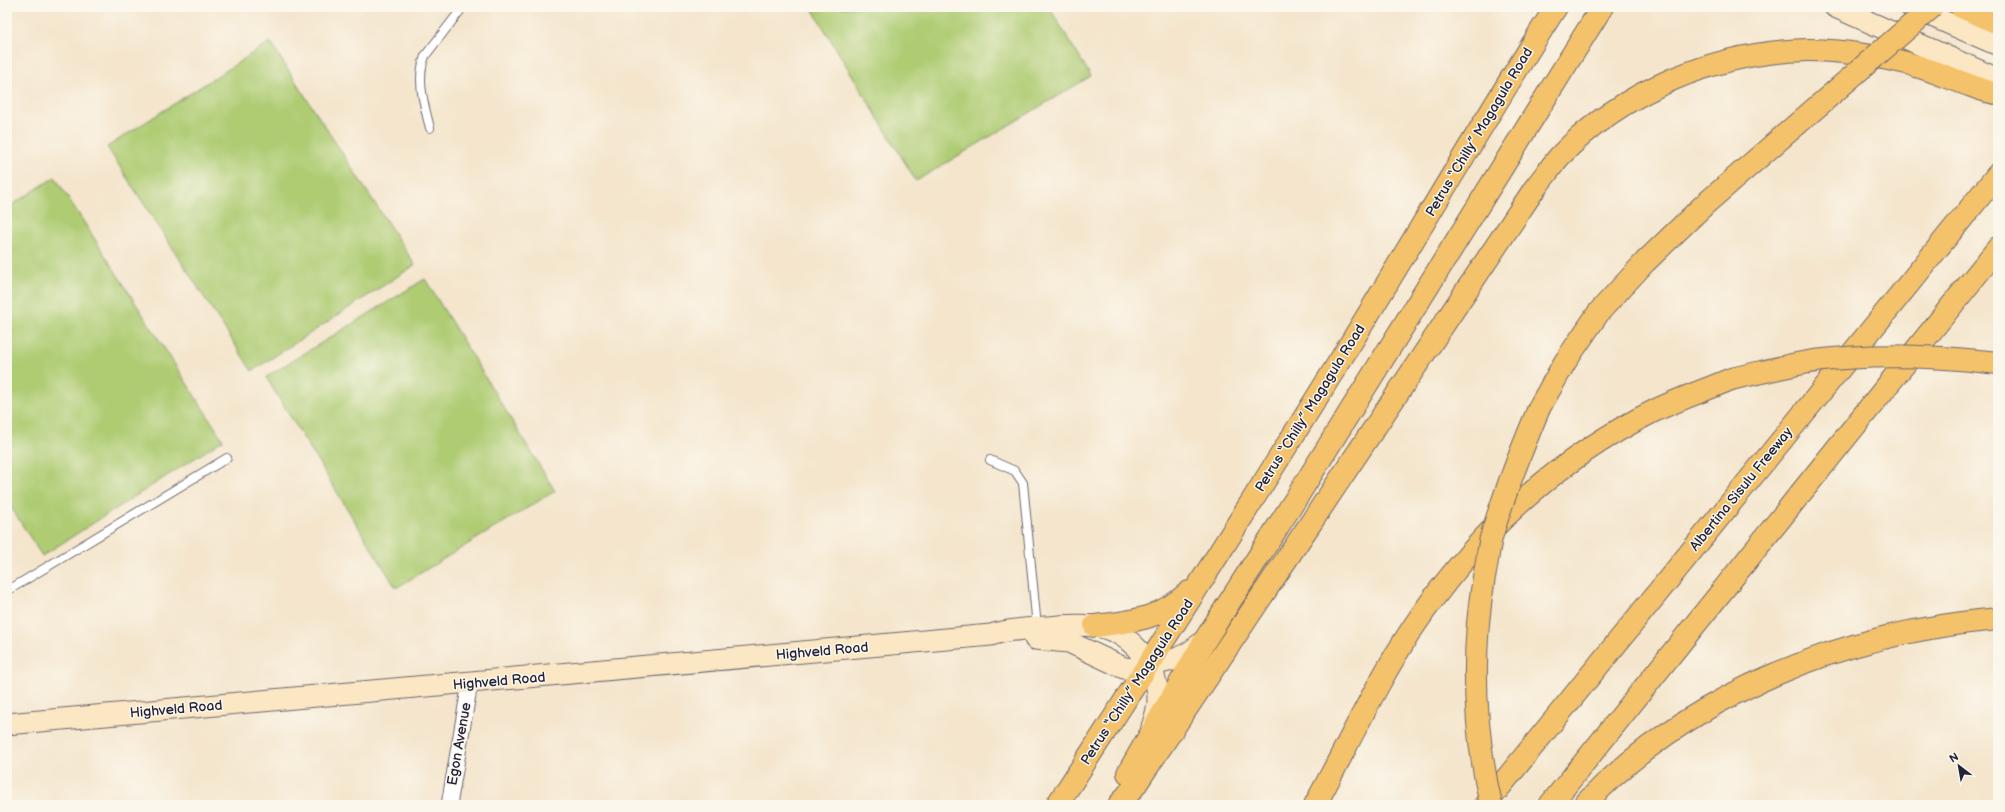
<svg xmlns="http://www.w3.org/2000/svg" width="2005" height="812" font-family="'Balsamiq Sans',sans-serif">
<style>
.green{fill:#afcc73;stroke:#687757}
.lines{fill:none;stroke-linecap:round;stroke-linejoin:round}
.lane-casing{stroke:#6c666e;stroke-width:10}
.street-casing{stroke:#6c666e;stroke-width:17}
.secondary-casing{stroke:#6c666e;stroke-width:23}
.primary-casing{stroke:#6c666e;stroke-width:24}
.highway-casing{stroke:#6c666e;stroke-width:24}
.lane{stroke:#fff;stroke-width:8}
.street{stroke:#fff;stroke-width:15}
.secondary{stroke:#fbe7c3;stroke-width:21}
.primary{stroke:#f4c26a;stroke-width:22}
.highway{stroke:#f4c26a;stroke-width:22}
.highway-bridge-casing{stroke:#6c666e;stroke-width:24;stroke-linecap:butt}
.highway-bridge{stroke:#f4c26a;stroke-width:22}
.labels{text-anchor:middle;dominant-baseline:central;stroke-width:3;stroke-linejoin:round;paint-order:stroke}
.street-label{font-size:14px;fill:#22223b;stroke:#fbf7ec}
</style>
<rect width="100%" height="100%" fill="#fbf7ec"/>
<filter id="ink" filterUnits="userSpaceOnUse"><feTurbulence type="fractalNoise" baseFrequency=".025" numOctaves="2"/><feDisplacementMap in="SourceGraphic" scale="8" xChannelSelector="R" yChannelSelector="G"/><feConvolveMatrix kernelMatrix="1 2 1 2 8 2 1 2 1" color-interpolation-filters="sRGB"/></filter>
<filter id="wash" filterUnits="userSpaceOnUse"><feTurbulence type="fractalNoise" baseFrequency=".012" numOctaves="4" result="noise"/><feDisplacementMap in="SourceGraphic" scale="16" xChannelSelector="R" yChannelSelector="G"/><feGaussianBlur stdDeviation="0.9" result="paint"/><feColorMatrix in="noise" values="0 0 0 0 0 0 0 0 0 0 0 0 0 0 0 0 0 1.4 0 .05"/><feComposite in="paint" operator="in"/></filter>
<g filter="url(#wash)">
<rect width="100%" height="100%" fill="#f4e5cc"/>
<g class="green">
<path d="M 811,7 L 1049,7 L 1091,76 L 916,181 Z"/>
<path d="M 270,42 L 415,265 L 252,371 L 107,147 Z"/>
<path d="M 55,177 L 223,440 L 42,556 L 7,501 L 7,208 Z"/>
<path d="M 425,279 L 555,491 L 396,588 L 266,377 Z"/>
</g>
</g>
<g filter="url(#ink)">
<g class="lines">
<defs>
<g id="lane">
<path d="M 430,128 C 424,104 416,80 425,56 L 463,7"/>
<path d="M 990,460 L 1015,471 L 1023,483 L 1037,627"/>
<path d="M 7,591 L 227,458"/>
</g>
<path id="street" d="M 449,805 L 470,683"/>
<g id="secondary">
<path d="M 1835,7 L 1998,79"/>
<path d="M 1911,7 L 1998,45"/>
<path d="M 1035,639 L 1069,642 L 1124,668 L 1136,669 L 1176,659 L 1190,652 L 1205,640"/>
<path d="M 7,724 L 991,635 C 1009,629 1026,629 1045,627 C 1061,626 1078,624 1094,626 C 1130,630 1158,665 1158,700 C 1158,709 1155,718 1152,727"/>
</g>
<g id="primary">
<path d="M 1961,7 L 1998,23"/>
<path d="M 1095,626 C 1135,621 1158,620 1189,592"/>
<path d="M 1128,773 L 1205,640 L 1295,500 L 1602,7"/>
<path d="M 1057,805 C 1155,656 1250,505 1344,354 C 1415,239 1483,121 1556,7"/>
<path d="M 1119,805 L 1134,787 L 1535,188 C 1543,178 1551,167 1559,157 C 1623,90 1716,52 1808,50 C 1838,50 1869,55 1898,61 C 1923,66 1948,78 1972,86 C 1980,89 1989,93 1998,93"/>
</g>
<g id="highway">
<path d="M 1539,408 L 1565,362 L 1599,312 L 1645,262 L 1704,205 L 1795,126"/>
<path d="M 1315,805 C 1347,747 1375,685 1412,629 C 1473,537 1555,460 1654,411 C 1679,399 1706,390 1731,379"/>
<path d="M 1485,805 L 1998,174"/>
<path d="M 1550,805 L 1998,248"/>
<path d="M 1584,805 C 1690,693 1846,632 1998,619"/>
</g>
</defs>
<use href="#lane" class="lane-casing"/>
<use href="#street" class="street-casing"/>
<use href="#secondary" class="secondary-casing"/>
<use href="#primary" class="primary-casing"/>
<use href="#highway" class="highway-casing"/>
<use href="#lane" class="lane"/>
<use href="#street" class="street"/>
<use href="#secondary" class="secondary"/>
<use href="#primary" class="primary"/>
<use href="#highway" class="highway"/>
<defs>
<g id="highway-bridge">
<path d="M 1795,126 L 1932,7"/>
<path d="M 1731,379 C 1759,373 1787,365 1815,361 C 1877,353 1936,356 1998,363"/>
<path d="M 1491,805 C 1474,730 1471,653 1484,577 C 1487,564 1488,551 1491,538 C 1504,493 1521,451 1539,408"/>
</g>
</defs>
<use href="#highway-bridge" class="highway-bridge-casing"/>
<use href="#highway-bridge" class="highway-bridge"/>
</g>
</g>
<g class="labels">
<g class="street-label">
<text transform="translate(1479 132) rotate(-59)">Petrus “Chilly” Magagula Road</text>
<text transform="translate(1310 408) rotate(-58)">Petrus “Chilly” Magagula Road</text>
<text transform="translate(1741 489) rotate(-51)">Albertina Sisulu Freeway</text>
<text transform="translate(822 651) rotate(-5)">Highveld Road</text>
<text transform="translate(499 681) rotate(-5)">Highveld Road</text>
<text transform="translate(1137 682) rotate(-57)">Petrus “Chilly” Magagula Road</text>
<text transform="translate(176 709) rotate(-5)">Highveld Road</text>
<text transform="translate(459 744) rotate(-80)">Egon Avenue</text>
</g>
</g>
<rect width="2005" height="812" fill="none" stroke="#fbf7ec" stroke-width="24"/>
<g transform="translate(1959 766) rotate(329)" stroke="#fbf7ec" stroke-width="3" paint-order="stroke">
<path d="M0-3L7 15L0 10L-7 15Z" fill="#22223b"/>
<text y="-6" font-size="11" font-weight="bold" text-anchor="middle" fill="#22223b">N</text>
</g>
</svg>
